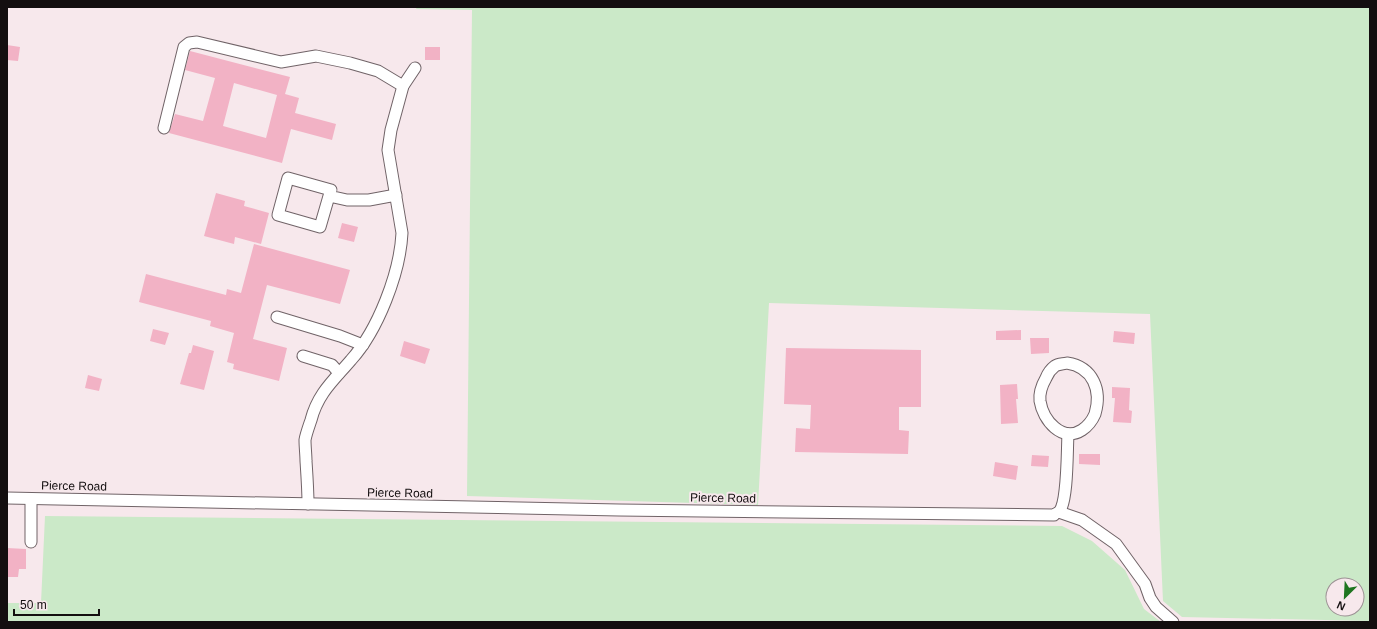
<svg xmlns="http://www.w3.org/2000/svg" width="1377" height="629" font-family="Helvetica,sans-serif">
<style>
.green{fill:#cbe9c8;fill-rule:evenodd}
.building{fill:#f2b2c5;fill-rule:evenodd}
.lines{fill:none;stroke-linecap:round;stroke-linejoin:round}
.minor-casing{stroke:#706367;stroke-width:13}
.minor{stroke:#fff;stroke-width:11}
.labels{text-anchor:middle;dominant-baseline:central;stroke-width:4;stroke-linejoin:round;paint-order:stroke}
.street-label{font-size:12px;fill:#130e0f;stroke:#f7e8ec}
</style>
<rect width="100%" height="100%" fill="#f7e8ec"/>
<g class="green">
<path d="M 417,7 L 1370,7 L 1370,621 L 1182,617 L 1163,601 L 1150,314 L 769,303 L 758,505 L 467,496 L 472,10 L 416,9 ZM 1333,585 L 1357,585 L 1357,609 L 1333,609 Z"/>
<path d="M 45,516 L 1062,526 L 1092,541 L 1125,570 L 1144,609 L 1161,622 L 7,622 L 7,603 L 41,603 Z"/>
</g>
<g class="building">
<path d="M 7,45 L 20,47 L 18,61 L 7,60 Z"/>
<rect x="425" y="47" width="15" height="13"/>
<path d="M 190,51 L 290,77 L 285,94 L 299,98 L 295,113 L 336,124 L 332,140 L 291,129 L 282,163 L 169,133 L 175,114 L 203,121 L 215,78 L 185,70 ZM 234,83 L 277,95 L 266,138 L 223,126 Z"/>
<path d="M 216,193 L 245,201 L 244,206 L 269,213 L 261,244 L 235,237 L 234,244 L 204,236 Z"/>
<path d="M 342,223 L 358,227 L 354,242 L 338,238 Z"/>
<path d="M 254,244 L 350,270 L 340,304 L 267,285 L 253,339 L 287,348 L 279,381 L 233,369 L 234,364 L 227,362 L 234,333 L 210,326 L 211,321 L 139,302 L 146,274 L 226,295 L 227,289 L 241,293 Z"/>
<path d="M 153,329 L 169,333 L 165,345 L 150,341 Z"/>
<path d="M 1021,330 L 1021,340 L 996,340 L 996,331 Z"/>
<path d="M 1114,331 L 1135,333 L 1134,344 L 1113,342 Z"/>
<path d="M 1030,338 L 1049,338 L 1049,353 L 1031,354 Z"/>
<path d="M 404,341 L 430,349 L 425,364 L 400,356 Z"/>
<path d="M 193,345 L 214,351 L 204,390 L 180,384 L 189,353 L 191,353 Z"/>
<path d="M 786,348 L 921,350 L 921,407 L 899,407 L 899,430 L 909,431 L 908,454 L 795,452 L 796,428 L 810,429 L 811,405 L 784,404 Z"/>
<path d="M 88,375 L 102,379 L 99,391 L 85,388 Z"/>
<path d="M 1017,384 L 1018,399 L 1016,399 L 1018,423 L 1001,424 L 1000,385 Z"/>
<path d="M 1112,387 L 1130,388 L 1129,410 L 1132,411 L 1131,423 L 1113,422 L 1115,398 L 1112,398 Z"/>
<path d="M 1079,454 L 1100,454 L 1100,465 L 1079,464 Z"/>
<path d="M 1032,455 L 1049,456 L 1048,467 L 1031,466 Z"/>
<path d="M 995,462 L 1018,466 L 1016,480 L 993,476 Z"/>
<path d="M 7,548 L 26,549 L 26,569 L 19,569 L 18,577 L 7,577 Z"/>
</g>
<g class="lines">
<defs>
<g id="minor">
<path d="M 164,128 L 184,47 L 189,43 L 197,42 L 281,62 L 316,56 L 350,63 L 378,71 L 403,86"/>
<path d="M 329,196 L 331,190 L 288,178 L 278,215 L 320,227 L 329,196 L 347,200 L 369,200 L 396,195"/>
<path d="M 277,317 L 340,336 L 363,345"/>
<path d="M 303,356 L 332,365 L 339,373"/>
<path d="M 1067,363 C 1093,367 1102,390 1095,414 C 1092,421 1088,426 1082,430 C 1062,443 1043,420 1040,401 C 1039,393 1042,385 1046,378 C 1048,373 1051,369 1055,366 C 1058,364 1063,364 1067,363 Z"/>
<path d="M 7,498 L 619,510 L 1054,515 C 1054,514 1059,512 1059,512 C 1068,502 1067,449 1068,434"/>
<path d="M 308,504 C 308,490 307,476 306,461 C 306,455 305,447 305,440 C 306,434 309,426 311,420 C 318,393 334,380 351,360 C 378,330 400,273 402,233 L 388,150 L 391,130 L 403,86 L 415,68"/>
<path d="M 1059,512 L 1082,520 L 1116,544 L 1145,584 L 1150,598 L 1156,607 L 1173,622"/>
<path d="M 31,542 L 31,499"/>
</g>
</defs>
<use href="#minor" class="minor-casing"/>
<use href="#minor" class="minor"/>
</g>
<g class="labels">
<g class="street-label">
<text transform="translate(74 486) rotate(1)">Pierce Road</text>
<text transform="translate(400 493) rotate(1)">Pierce Road</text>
<text transform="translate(723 498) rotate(1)">Pierce Road</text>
</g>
</g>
<rect width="1377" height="629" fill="none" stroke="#130e0f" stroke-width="16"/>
<g transform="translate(1345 597) rotate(204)"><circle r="19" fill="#f7e8ec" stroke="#9c9194"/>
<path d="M0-3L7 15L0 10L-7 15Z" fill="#1f7520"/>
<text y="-6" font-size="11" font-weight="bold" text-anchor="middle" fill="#130e0f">N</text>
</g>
<path d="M14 609v6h85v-6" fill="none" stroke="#130e0f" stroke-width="2"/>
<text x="20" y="609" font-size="12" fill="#130e0f" stroke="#f7e8ec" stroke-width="3" paint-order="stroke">50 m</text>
</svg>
